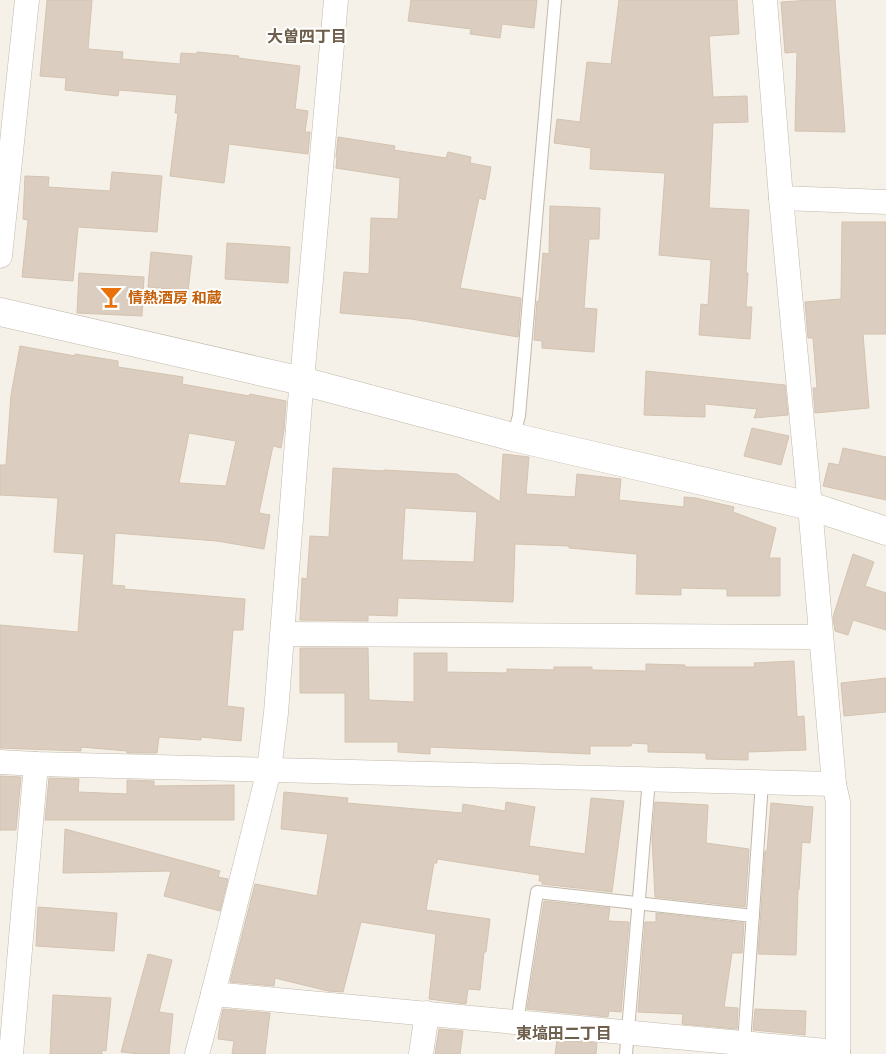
<svg xmlns="http://www.w3.org/2000/svg" width="886" height="1054" font-family="'Golos Text','Noto Sans JP',sans-serif">
<style>
.building{fill:#dbcec0;stroke:#d4c3af;fill-rule:evenodd}
.lines{fill:none;stroke-linecap:round;stroke-linejoin:round}
.service-casing{stroke:#c2b8aa;stroke-width:14}
.minor-casing{stroke:#c2b8aa;stroke-width:25}
.tertiary-casing{stroke:#c2b8aa;stroke-width:29}
.service{stroke:#fff;stroke-width:12}
.minor{stroke:#fff;stroke-width:24}
.tertiary{stroke:#fff;stroke-width:28}
.labels{text-anchor:middle;dominant-baseline:central;stroke-width:4;stroke-linejoin:round;paint-order:stroke}
.food-label{font-size:15px;font-weight:bold;fill:#c56008;stroke:#fff;text-anchor:start}
.neighbourhood-label{font-size:16px;font-weight:bold;fill:#6e5e4c;stroke:#fff}
</style>
<rect width="100%" height="100%" fill="#f5f1e9"/>
<g class="building">
<path d="M 47,0 L 92,0 L 88,49 L 123,52 L 122,59 L 180,64 L 181,53 L 197,54 L 197,52 L 239,56 L 238,58 L 300,66 L 295,109 L 308,111 L 305,132 L 310,132 L 308,154 L 229,144 L 224,183 L 170,176 L 178,113 L 175,113 L 177,95 L 119,90 L 118,96 L 65,90 L 66,78 L 40,76 Z"/>
<path d="M 411,0 L 537,0 L 534,28 L 502,24 L 500,38 L 470,34 L 471,29 L 408,21 Z"/>
<path d="M 619,0 L 737,0 L 739,34 L 709,36 L 713,97 L 747,96 L 748,122 L 713,123 L 709,208 L 749,210 L 746,273 L 748,273 L 746,307 L 752,307 L 750,339 L 699,335 L 701,304 L 708,305 L 711,260 L 659,255 L 665,173 L 590,169 L 591,148 L 554,143 L 557,119 L 580,122 L 587,62 L 611,64 Z"/>
<path d="M 811,0 L 835,0 L 845,132 L 795,131 L 797,52 L 785,53 L 781,2 Z"/>
<path d="M 338,137 L 395,146 L 394,150 L 446,158 L 448,152 L 471,157 L 470,163 L 491,167 L 485,200 L 479,198 L 460,288 L 521,298 L 518,337 L 411,319 L 340,313 L 344,272 L 369,274 L 371,218 L 398,219 L 400,178 L 336,168 L 337,158 L 336,157 Z"/>
<path d="M 112,172 L 162,176 L 157,232 L 78,227 L 73,281 L 22,277 L 28,220 L 23,219 L 25,176 L 49,177 L 48,187 L 110,191 Z"/>
<path d="M 550,206 L 600,208 L 599,239 L 589,239 L 584,308 L 597,309 L 594,352 L 542,348 L 542,341 L 534,340 L 537,301 L 539,301 L 543,253 L 549,254 Z"/>
<path d="M 842,222 L 886,222 L 886,334 L 863,334 L 869,408 L 815,413 L 813,388 L 817,388 L 813,338 L 808,338 L 805,302 L 841,299 Z"/>
<path d="M 227,243 L 290,247 L 288,283 L 225,279 Z"/>
<path d="M 151,252 L 192,256 L 188,291 L 148,287 Z"/>
<path d="M 79,273 L 144,277 L 142,316 L 77,313 Z"/>
<path d="M 20,346 L 75,356 L 75,354 L 118,361 L 118,367 L 183,377 L 182,384 L 249,396 L 250,394 L 286,401 L 284,430 L 281,448 L 273,446 L 259,513 L 270,515 L 264,549 L 217,541 L 115,533 L 112,585 L 125,586 L 124,589 L 245,599 L 243,630 L 233,630 L 227,706 L 244,708 L 241,741 L 201,737 L 201,740 L 159,737 L 157,753 L 127,753 L 127,751 L 81,747 L 81,751 L 0,748 L 0,625 L 78,632 L 84,554 L 54,552 L 58,498 L 0,495 L 0,465 L 6,465 L 11,395 ZM 189,433 L 236,441 L 226,486 L 179,483 Z"/>
<path d="M 646,371 L 785,385 L 788,415 L 754,418 L 757,409 L 705,404 L 705,417 L 644,415 Z"/>
<path d="M 752,428 L 789,436 L 781,465 L 744,456 Z"/>
<path d="M 843,448 L 886,457 L 886,500 L 823,486 L 829,463 L 839,465 Z"/>
<path d="M 503,454 L 529,457 L 526,494 L 575,497 L 577,474 L 621,479 L 619,500 L 684,507 L 684,497 L 696,498 L 734,507 L 733,512 L 776,528 L 769,558 L 780,558 L 780,596 L 727,596 L 727,589 L 681,588 L 681,595 L 636,594 L 637,554 L 569,548 L 569,546 L 515,544 L 513,602 L 398,598 L 397,616 L 368,615 L 368,621 L 300,620 L 302,578 L 307,579 L 310,536 L 329,537 L 333,468 L 383,471 L 384,470 L 457,474 L 500,502 ZM 405,508 L 477,512 L 474,562 L 402,560 Z"/>
<path d="M 853,554 L 874,562 L 865,586 L 886,593 L 886,630 L 853,620 L 848,635 L 835,631 L 833,617 Z"/>
<path d="M 300,648 L 368,648 L 369,700 L 414,702 L 414,653 L 447,653 L 447,672 L 507,673 L 507,669 L 554,670 L 554,667 L 592,667 L 592,670 L 646,671 L 646,664 L 685,665 L 685,667 L 755,667 L 754,663 L 794,661 L 797,717 L 804,716 L 806,750 L 748,752 L 748,760 L 706,759 L 706,753 L 648,752 L 648,744 L 632,743 L 631,746 L 590,746 L 590,754 L 430,747 L 430,754 L 398,752 L 398,742 L 345,742 L 345,693 L 300,693 Z"/>
<path d="M 886,678 L 886,712 L 844,716 L 841,683 Z"/>
<path d="M 0,776 L 21,777 L 16,830 L 0,830 Z"/>
<path d="M 49,778 L 79,779 L 78,792 L 127,794 L 127,780 L 154,781 L 154,786 L 234,785 L 234,820 L 45,820 Z"/>
<path d="M 284,792 L 348,798 L 347,803 L 462,813 L 463,804 L 505,811 L 506,802 L 535,807 L 529,846 L 585,854 L 591,798 L 624,801 L 612,892 L 542,884 L 542,881 L 539,881 L 540,875 L 437,859 L 437,863 L 434,863 L 426,910 L 490,919 L 486,952 L 484,952 L 480,990 L 468,989 L 466,1004 L 429,999 L 436,934 L 361,922 L 343,992 L 328,991 L 275,978 L 274,986 L 230,982 L 255,884 L 317,896 L 328,834 L 281,829 Z"/>
<path d="M 655,802 L 708,805 L 706,843 L 749,849 L 745,907 L 655,897 L 652,838 Z"/>
<path d="M 771,803 L 813,807 L 810,843 L 802,842 L 799,890 L 798,889 L 796,955 L 758,954 L 765,851 L 767,851 Z"/>
<path d="M 65,829 L 220,871 L 218,877 L 228,879 L 220,911 L 164,896 L 171,871 L 63,873 Z"/>
<path d="M 544,901 L 610,908 L 608,921 L 629,922 L 621,1012 L 609,1011 L 608,1017 L 527,1009 Z"/>
<path d="M 38,907 L 117,913 L 114,951 L 36,946 Z"/>
<path d="M 656,913 L 744,923 L 742,953 L 732,953 L 724,1007 L 738,1008 L 737,1029 L 682,1024 L 683,1014 L 638,1012 L 645,922 L 656,922 Z"/>
<path d="M 148,954 L 172,960 L 159,1012 L 173,1014 L 169,1054 L 140,1054 L 121,1052 Z"/>
<path d="M 53,995 L 111,998 L 106,1051 L 102,1050 L 102,1054 L 50,1054 Z"/>
<path d="M 223,1009 L 270,1013 L 265,1054 L 232,1054 L 234,1041 L 218,1039 L 220,1022 Z"/>
<path d="M 755,1009 L 806,1011 L 805,1035 L 753,1030 Z"/>
<path d="M 439,1029 L 463,1031 L 460,1054 L 435,1054 Z"/>
<path d="M 557,1040 L 597,1043 L 596,1054 L 555,1054 Z"/>
</g>
<g class="lines">
<defs>
<g id="service">
<path d="M 513,437 L 519,416 L 555,0"/>
<path d="M 517,1022 L 537,892 L 753,916"/>
<path d="M 744,1043 L 762,782"/>
<path d="M 626,1054 L 649,779"/>
</g>
<g id="minor">
<path d="M 765,0 L 781,198 L 810,506 L 834,784 L 838,802 L 838,1054"/>
<path d="M 781,198 L 886,202"/>
<path d="M 0,256 L 27,0"/>
<path d="M 283,634 L 820,637"/>
<path d="M 0,762 L 36,764 L 834,784"/>
<path d="M 213,994 L 838,1052"/>
<path d="M 11,1054 L 36,764"/>
<path d="M 197,1054 L 213,994 L 269,770 L 276,713 L 300,402 L 336,0"/>
<path d="M 421,1054 L 427,1013"/>
</g>
<path id="tertiary" d="M 0,312 L 302,381 L 513,437 L 810,506 L 886,531"/>
</defs>
<use href="#service" class="service-casing"/>
<use href="#minor" class="minor-casing"/>
<use href="#tertiary" class="tertiary-casing"/>
<use href="#service" class="service"/>
<use href="#minor" class="minor"/>
<use href="#tertiary" class="tertiary"/>
</g>
<defs>
<symbol id="bar-bare" viewBox="-9 -9 18 18"><path d="M-6-5H6L.8 .8V4.5H3.5V6h-7V4.5H-.8V.8Z" fill="#e8710a" stroke="#fff" stroke-width="2.5" paint-order="stroke"/></symbol>
</defs>
<g fill-rule="evenodd">
<use href="#bar-bare" x="95" y="281" width="32" height="32"/>
</g>
<g class="labels">
<g class="food-label">
<text x="128" y="297">情熱酒房 和蔵</text>
</g>
<g class="neighbourhood-label">
<text x="307" y="36">大曽四丁目</text>
<text x="564" y="1033">東塙田二丁目</text>
</g>
</g>
</svg>
